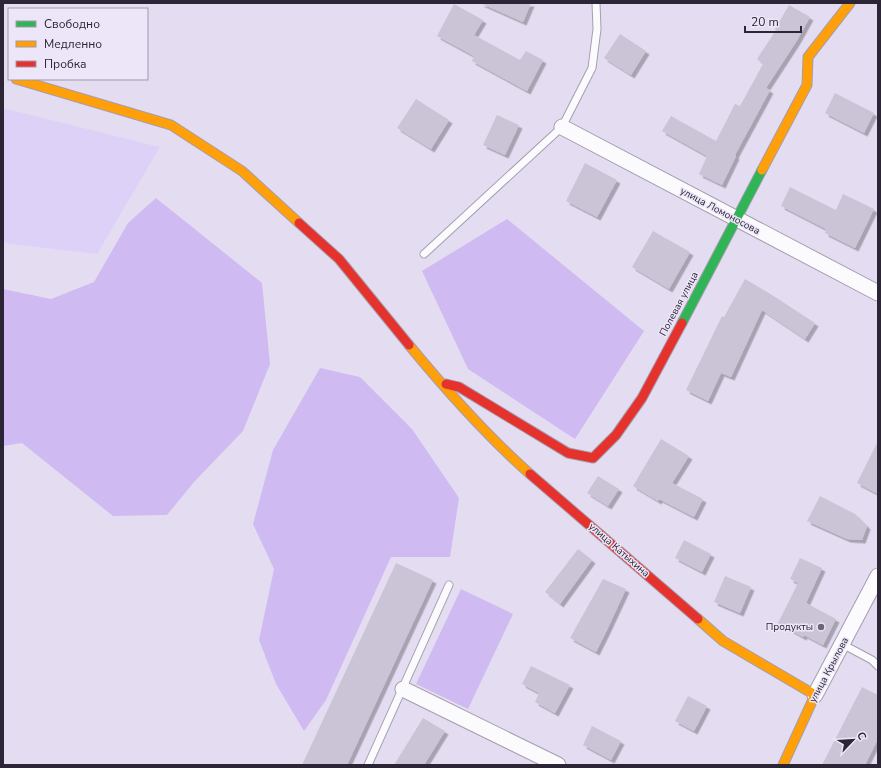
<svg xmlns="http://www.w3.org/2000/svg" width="881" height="768" font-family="'Nunito Sans',sans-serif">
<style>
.built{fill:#ded1f8}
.green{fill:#cfbaf1}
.building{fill:#cac4d6;filter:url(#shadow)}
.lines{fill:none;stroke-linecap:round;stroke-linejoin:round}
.lane-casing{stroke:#a49eaf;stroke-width:9}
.street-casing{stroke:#a49eaf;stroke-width:17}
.fast-casing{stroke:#a49eaf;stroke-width:11}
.slow-casing{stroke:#a49eaf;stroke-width:11}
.jam-casing{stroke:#a49eaf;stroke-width:11}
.lane{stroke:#fbfafd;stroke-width:7}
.street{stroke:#fbfafd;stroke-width:15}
.fast{stroke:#30b455;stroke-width:9}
.slow{stroke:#ff9f0a;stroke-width:9}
.jam{stroke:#e5322d;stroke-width:9}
.poi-dot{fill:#6c6578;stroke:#ece6f8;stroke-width:1.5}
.labels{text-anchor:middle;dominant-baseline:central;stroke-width:3;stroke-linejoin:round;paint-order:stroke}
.street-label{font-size:10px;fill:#2b2536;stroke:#ece6f8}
.poi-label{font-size:10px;fill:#2b2536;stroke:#ece6f8;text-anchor:end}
</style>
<defs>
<filter id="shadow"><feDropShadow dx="3.5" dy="3.5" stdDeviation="0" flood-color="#0004"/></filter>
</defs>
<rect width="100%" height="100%" fill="#e4ddf2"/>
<path class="built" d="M 3,108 L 160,147 L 97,254 L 3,243 Z"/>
<g class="green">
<path d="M 156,198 L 262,283 L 270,364 L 243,431 L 194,482 L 167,515 L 113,516 L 22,443 L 3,446 L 3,289 L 51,299 L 94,282 L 128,223 Z"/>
<path d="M 507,219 L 644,331 L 575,439 L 468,369 L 422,271 Z"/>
<path d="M 320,368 L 360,377 L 412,429 L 459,498 L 450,557 L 391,557 L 326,700 L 304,731 L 276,684 L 259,640 L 274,569 L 253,524 L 273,450 Z"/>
<path d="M 461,589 L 513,614 L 468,709 L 416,684 Z"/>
</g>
<g class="building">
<path d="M 480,3 L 531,3 L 523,22 Z"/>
<path d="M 454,4 L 483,20 L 474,35 L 520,60 L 526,51 L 543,60 L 527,91 L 472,61 L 474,56 L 437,36 Z"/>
<path d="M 789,5 L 810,17 L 796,42 L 766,88 L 770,90 L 735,155 L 736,156 L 722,185 L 699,174 L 707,156 L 662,131 L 671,116 L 716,141 L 735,104 L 740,106 L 763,64 L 757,59 L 776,30 L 775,29 Z"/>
<path d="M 620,34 L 646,51 L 631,75 L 604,58 Z"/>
<path d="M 835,93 L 874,113 L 864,133 L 825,113 Z"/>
<path d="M 416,99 L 449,120 L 431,149 L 397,128 Z"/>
<path d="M 497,115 L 519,125 L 505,155 L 483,145 Z"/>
<path d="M 585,163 L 617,180 L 597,217 L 566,201 Z"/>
<path d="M 790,187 L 836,210 L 843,194 L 874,209 L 855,248 L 825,233 L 826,229 L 781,206 Z"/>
<path d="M 653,231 L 690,252 L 669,289 L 632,267 Z"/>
<path d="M 745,279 L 772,295 L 815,323 L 805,339 L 762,310 L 731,377 L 721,373 L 708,401 L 686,390 L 722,316 L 724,317 Z"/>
<path d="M 661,439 L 689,456 L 672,483 L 703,499 L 694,517 L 659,499 L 658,501 L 633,486 Z"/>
<path d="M 878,441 L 878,494 L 857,483 Z"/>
<path d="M 598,476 L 619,489 L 608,506 L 587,493 Z"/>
<path d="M 820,496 L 855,514 L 867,526 L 862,540 L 847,539 L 807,521 Z"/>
<path d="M 684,540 L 711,554 L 702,572 L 675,558 Z"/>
<path d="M 578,549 L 592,560 L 560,604 L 545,592 Z"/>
<path d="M 800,558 L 822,568 L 806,603 L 836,619 L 823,645 L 804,635 L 803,637 L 778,623 L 798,583 L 790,579 Z"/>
<path d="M 396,563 L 433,580 L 347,765 L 302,765 Z"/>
<path d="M 725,576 L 751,587 L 740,613 L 714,602 Z"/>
<path d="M 603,579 L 626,589 L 606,632 L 596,652 L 570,638 Z"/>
<path d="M 531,666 L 570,685 L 555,713 L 535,702 L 539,693 L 522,684 Z"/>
<path d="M 862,687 L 878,695 L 878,739 L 865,765 L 822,765 Z"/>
<path d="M 688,696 L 707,706 L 694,731 L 675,721 Z"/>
<path d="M 423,718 L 445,731 L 424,765 L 394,765 Z"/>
<path d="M 592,726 L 621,741 L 611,760 L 583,745 Z"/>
</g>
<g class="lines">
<defs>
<g id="lane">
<path d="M 424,254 L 562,127 L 592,68 L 597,29 L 596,3"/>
<path d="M 842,644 L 872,660 L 878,666"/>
<path d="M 368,765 L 449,585"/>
</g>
<g id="street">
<path d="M 562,127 L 878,293"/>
<path d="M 403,689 L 558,765"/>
<path d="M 815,695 L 878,576"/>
</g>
<path id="fast" d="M 682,323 L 762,170"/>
<g id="slow">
<path d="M 16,79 L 171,125 L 242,171 L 299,223"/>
<path d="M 762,170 L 807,85 L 808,57 L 850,3"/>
<path d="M 409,345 C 446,390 486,435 530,474"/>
<path d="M 698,619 L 723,641 L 815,695 L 783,765"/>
</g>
<g id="jam">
<path d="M 299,223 L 339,259 L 409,345"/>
<path d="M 446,384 L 459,387 L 568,453 L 593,458 L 616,435 L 642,398 L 682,323"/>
<path d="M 530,474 L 698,619"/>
</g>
</defs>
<use href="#lane" class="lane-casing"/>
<use href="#street" class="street-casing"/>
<use href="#fast" class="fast-casing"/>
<use href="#slow" class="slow-casing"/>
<use href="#jam" class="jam-casing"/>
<use href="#lane" class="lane"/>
<use href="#street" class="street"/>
<use href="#fast" class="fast"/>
<use href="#slow" class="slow"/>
<use href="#jam" class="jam"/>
</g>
<circle class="poi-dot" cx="821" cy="627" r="4"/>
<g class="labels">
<g class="street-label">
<text transform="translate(720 211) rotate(28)">улица Ломоносова</text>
<text transform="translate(679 304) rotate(-62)">Полевая улица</text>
<text transform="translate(619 550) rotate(41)">улица Катыхина</text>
<text transform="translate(829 670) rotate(-62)">улица Крылова</text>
</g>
<g class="poi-label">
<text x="813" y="627">Продукты</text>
</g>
</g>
<rect width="881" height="768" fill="none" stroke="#2b2536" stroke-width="8"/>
<rect x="8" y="8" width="140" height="72" fill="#ece6f8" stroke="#9f99aa"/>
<rect x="16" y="21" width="20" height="6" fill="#30b455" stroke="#9f99aa"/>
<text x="44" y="28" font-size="12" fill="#2b2536">Свободно</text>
<rect x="16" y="41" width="20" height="6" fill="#ff9f0a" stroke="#9f99aa"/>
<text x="44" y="48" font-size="12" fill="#2b2536">Медленно</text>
<rect x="16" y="61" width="20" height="6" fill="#e5322d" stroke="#9f99aa"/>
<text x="44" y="68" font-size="12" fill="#2b2536">Пробка</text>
<g transform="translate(853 740) rotate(65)" stroke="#ece6f8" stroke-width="3" paint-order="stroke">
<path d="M0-3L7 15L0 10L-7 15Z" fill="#2b2536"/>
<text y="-6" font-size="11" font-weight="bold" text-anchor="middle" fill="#2b2536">С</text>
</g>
<path d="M745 26v6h56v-6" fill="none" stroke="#2b2536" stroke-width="2"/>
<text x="751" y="26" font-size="12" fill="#2b2536" stroke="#ece6f8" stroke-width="3" paint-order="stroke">20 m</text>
</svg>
